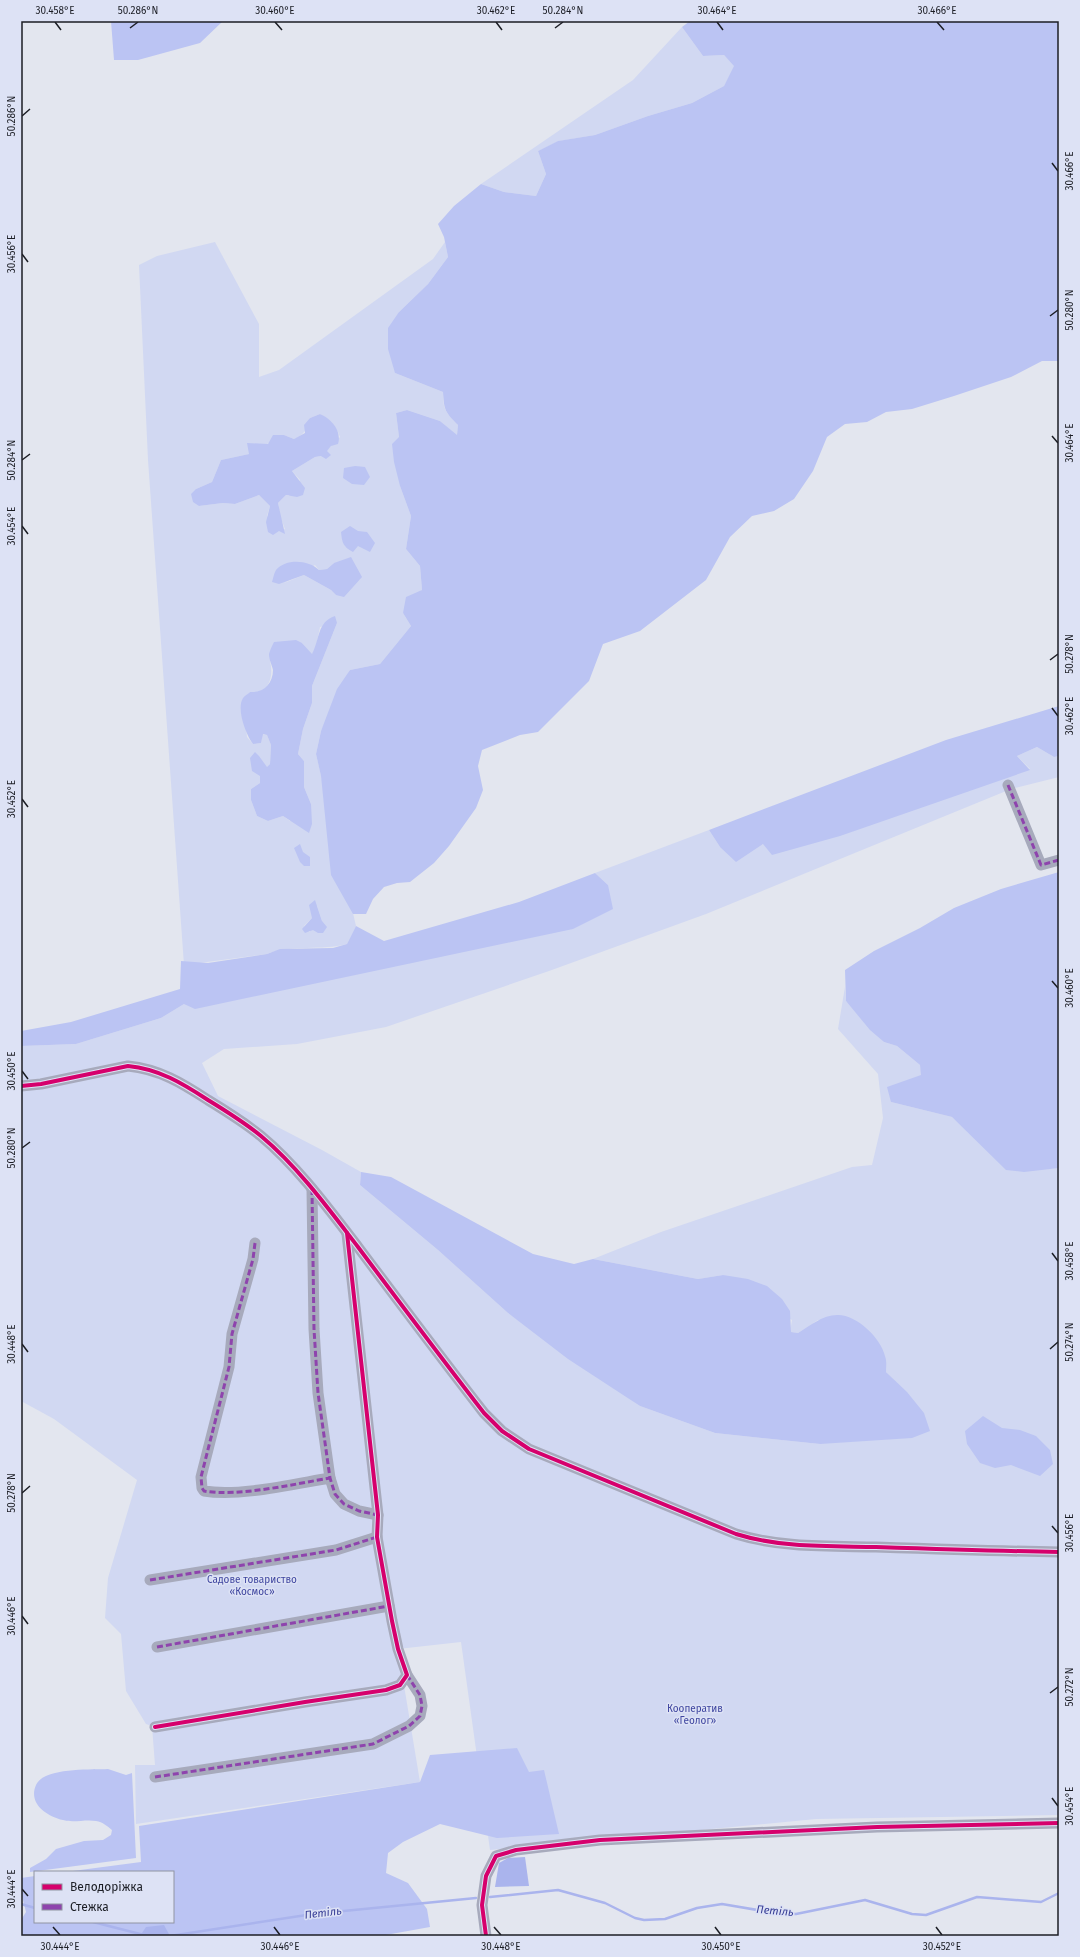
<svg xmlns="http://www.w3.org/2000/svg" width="1080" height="1957" font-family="'Fira Sans',sans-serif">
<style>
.green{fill:#d1d8f2;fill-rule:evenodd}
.forest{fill:#bbc4f3}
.water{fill:#aab4ed}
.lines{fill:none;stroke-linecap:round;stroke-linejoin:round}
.stream{stroke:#aab4ed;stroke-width:2.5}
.minor{stroke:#a7aabc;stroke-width:11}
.quiet{stroke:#8e44ad;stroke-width:3;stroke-dasharray:6 3;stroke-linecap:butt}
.cycleway-casing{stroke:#dde2f5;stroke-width:6}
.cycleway{stroke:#d6006c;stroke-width:4}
.ticks{fill:none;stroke:#1c1e25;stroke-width:1.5}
.labels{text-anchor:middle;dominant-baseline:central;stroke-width:3;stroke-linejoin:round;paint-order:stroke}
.park-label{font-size:10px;fill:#3f46a0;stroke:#dde2f5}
.water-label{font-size:11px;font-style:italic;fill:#363c95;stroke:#dde2f5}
.neatline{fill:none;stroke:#1c1e25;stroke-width:1.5}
.ticks-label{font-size:10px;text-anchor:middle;fill:#1c1e25}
</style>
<rect width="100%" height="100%" fill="#e3e6ef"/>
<g class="green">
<path d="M 682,27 L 703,56 L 724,55 L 735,66 L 724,86 L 692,103 L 648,116 L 595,135 L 559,141 L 538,151 L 546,174 L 536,196 L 504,192 L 481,184 L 633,80 Z"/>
<path d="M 215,242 L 259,324 L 259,377 L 279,370 L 433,259 L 445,242 L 448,257 L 428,284 L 399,312 L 395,373 L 443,392 C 443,409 445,412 458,425 L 457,436 L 440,421 L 407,410 L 396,413 L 399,437 L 400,486 L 411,516 L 406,549 L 420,566 L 422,590 L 403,613 L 411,626 L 380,664 L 350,670 L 321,731 L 316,754 L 356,926 L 347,944 C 321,951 292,944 267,954 L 184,965 L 148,460 L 139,265 L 157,256 ZM 320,414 C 331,419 336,426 340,437 L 321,456 L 315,457 L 292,471 L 300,480 L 289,496 L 286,495 L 278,503 L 280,516 L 285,529 L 279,531 L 267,516 L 270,506 L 259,495 L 235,504 L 223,503 L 199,506 L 196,489 L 212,482 L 221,460 L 249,454 L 284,435 L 294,439 C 305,435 306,429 310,418 ZM 334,563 L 336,595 L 331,590 L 304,575 L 284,583 L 315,565 L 319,570 L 327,569 ZM 337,623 L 312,686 L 312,703 L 303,729 L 298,754 L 304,761 L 304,787 L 311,804 L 290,821 L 283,816 L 268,821 L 257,816 L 251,800 L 251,789 L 260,783 L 263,762 L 267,768 L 270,764 L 271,745 L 267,735 L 262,734 L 261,743 L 253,744 L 247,737 L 243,698 L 250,692 C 269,694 274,677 270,661 L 302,643 L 312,655 L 316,646 L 320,627 ZM 317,906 L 322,921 L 309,932 L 304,926 L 312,918 Z"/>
<path d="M 1037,747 L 1054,757 L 1059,756 L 1059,777 L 1011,789 L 706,914 L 549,971 L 386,1027 L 297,1044 L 224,1049 L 202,1063 L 218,1096 L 322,1150 L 361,1172 L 360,1185 L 438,1250 L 508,1313 L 640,1406 L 715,1433 L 820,1444 L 894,1380 L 886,1372 L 885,1356 L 818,1320 L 798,1333 L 790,1332 L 792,1320 L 723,1275 L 698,1279 L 593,1259 L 661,1232 L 852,1167 L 872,1165 L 883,1118 L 878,1074 L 838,1029 L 845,987 L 846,1001 L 884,1042 L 897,1046 L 920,1065 L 922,1075 L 891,1102 L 952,1117 L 974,1136 L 1046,1169 L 1059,1168 L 1059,1815 L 816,1819 L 490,1850 L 461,1642 L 398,1649 L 420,1782 L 136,1824 L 135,1765 L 155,1765 L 152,1726 L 146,1724 L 126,1691 L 121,1634 L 105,1618 L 108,1578 L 137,1480 L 54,1419 L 21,1401 L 21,1046 L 76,1044 L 161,1018 L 184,1004 L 608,885 L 595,873 L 709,830 L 720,847 L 764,844 L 1030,769 L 1017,756 Z"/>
</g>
<g class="forest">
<path d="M 111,21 L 223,21 L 200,43 L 138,60 L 114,60 Z"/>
<path d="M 690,21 L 1059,21 L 1059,361 L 1042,361 L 1011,377 L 954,396 L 912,409 L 886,412 L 867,422 L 845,424 L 827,437 L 813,471 L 794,499 L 774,511 L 752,516 L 730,537 L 706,580 L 640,631 L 603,644 L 589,681 L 538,732 L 520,735 L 482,750 L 478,766 L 483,790 L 476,808 L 449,846 L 434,863 L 410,882 L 397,883 L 384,887 L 373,899 L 366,914 L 353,914 L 331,875 L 321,776 L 316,754 L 321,731 L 337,689 L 350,670 L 380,664 L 411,626 L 403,613 L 406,597 L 422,590 L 420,566 L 406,549 L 411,516 L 400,486 L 394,462 L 392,444 L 399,437 L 396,413 L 407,410 L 440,421 L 457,435 L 458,425 C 445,412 444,410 443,392 L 395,373 L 388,349 L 388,328 L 399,312 L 428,284 L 448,257 L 444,237 L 438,224 L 454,206 L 481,184 L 504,192 L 536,196 L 546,174 L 538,151 L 558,141 L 595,135 L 648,116 L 692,103 L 724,86 L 734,66 L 724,55 L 703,56 L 682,27 Z"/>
<path d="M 320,414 C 332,419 342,431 338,444 L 331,446 L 327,451 L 331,455 L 326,459 L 321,456 L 315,457 L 292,471 L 305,488 L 303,495 L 297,497 L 286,495 L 278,503 L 285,534 L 279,531 L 273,535 L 268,532 L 266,522 L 270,506 L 259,495 L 235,504 L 223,503 L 199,506 L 193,502 L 191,494 L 196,489 L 212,482 L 221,460 L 249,454 L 247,443 L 268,444 L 273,435 L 284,435 L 294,439 L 305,433 L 304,425 L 310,418 Z"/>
<path d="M 355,466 L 365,467 L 370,477 L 364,485 L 352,484 L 343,478 L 344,468 Z"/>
<path d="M 350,526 L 358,531 L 367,532 L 375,543 L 370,552 L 358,546 L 353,552 C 343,547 342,542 341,532 Z"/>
<path d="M 351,557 L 362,577 L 344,597 L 336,595 L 331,590 L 304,575 L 279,584 L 272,582 C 273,579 274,573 276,570 C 286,558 309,560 319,570 L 327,569 L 334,563 Z"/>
<path d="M 335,616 L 337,623 L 312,686 L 312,703 L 303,729 L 298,754 L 304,761 L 304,787 L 311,804 L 312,824 L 309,833 L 283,816 L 268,821 L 257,816 L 251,800 L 251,789 L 260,783 L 260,776 L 252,771 L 250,758 L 255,752 L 259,756 L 267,767 L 270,764 L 271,745 L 267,735 L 263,734 L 261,743 L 253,744 C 246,735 236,709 243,698 C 244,696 248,694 250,692 C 263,693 273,684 273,670 C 272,665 269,660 269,654 C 270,650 272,646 274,642 L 296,640 L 302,643 L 312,654 C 320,639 317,622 335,616 Z"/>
<path d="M 1059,706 L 1059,756 L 1054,757 L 1037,747 L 1017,756 L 1030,770 L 840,836 L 772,855 L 763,844 L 736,862 L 720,847 L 709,830 L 946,740 Z"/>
<path d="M 300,844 L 303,852 L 310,857 L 310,866 L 304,866 L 300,862 L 294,848 Z"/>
<path d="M 1059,872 L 1059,1168 L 1024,1172 L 1006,1170 L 952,1117 L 891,1102 L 887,1087 L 921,1075 L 920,1065 L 897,1046 L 884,1042 L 870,1030 L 846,1001 L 845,970 L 874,951 L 920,928 L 954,908 L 1001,889 Z"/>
<path d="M 595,873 L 608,885 L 613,909 L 573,929 L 195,1009 L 184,1004 L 161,1018 L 76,1044 L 21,1046 L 21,1031 L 71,1022 L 180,989 L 181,961 L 208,963 L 267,954 L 280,949 L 333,948 L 347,944 L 356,926 L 384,941 L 519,902 Z"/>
<path d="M 315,900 L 322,921 L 327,927 L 323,933 L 318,933 L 313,930 L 305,933 L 302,929 L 312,918 L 309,905 Z"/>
<path d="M 361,1172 L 391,1177 L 533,1254 L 574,1264 L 593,1259 L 698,1279 L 723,1275 L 748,1279 L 767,1286 L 782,1299 L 790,1311 L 791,1332 L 798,1333 C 809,1326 823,1315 837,1315 C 856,1314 881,1338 885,1356 C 887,1361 886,1367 886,1372 L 907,1392 L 924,1413 L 930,1431 L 912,1438 L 820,1444 L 715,1433 L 640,1406 L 568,1359 L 508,1313 L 438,1250 L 360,1185 Z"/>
<path d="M 983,1416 L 1002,1428 L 1020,1430 L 1036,1436 L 1050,1450 L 1053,1464 L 1040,1476 L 1011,1465 L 995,1468 L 980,1463 L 967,1444 L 965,1431 Z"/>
<path d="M 517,1748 L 529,1772 L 544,1770 L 559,1834 L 497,1838 L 440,1824 L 403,1842 L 388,1853 L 386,1873 L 408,1883 L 427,1909 L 430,1927 L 380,1936 L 21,1936 L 21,1920 L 26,1912 L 21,1892 L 21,1878 L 35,1876 L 35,1922 L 173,1922 L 173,1872 L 65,1872 L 141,1862 L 139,1826 L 420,1782 L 430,1755 Z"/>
<path d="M 108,1769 L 126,1775 L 132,1773 L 136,1858 L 30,1872 L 30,1868 L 46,1859 L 56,1849 L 84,1841 L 103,1840 L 111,1835 L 112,1830 C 107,1826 103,1822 96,1821 C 86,1819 73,1823 63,1820 C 46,1816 28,1803 36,1785 C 44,1767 91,1770 108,1769 Z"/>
</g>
<g class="water">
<path d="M 525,1857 L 529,1886 L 495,1887 L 499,1863 L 508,1858 Z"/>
<path d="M 164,1925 L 170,1936 L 140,1936 L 146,1927 Z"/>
</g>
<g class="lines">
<g class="stream">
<path d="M 490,1897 L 558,1890 L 605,1903 L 635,1918 L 644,1920 L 665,1919 L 697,1908 L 722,1904 L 775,1913 L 796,1914 L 865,1900 L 912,1914 L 926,1915 L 977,1897 L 1041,1902 L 1059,1893"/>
<path d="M 21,1904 L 35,1908"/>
<path d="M 93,1922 L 148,1936"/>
<path d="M 170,1936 L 313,1914 L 476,1898"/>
</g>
<g class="minor">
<path d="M 1008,785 L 1041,865 L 1059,860"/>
<path d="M 21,1086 L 41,1084 L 128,1066 C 159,1069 182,1083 208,1100 C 226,1111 244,1122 261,1136 C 298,1167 328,1208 358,1247 C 400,1303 442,1359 484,1413 L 502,1431 L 529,1449 L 736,1534 C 781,1548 829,1546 876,1547 C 937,1549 998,1551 1059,1552"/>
<path d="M 312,1189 L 314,1329 L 318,1393 L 330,1478 L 335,1494 L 344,1504 L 359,1511 L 378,1515"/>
<path d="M 255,1243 L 253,1259 L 232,1334 L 229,1367 L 201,1477 L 202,1488 L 204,1491 C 239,1497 294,1484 330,1478"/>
<path d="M 150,1580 L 336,1550 L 377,1537"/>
<path d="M 157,1647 L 389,1606"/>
<path d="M 155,1727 L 305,1702 L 386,1690 L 400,1685 L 407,1675 L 398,1649 L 392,1621 L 377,1537 L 378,1515 L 347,1234"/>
<path d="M 155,1777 L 373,1744 L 409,1726 L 420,1716 L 422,1706 L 420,1695 L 407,1675"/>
<path d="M 486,1936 L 482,1905 L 486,1876 L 496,1856 L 516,1850 L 600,1840 L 877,1827 L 1059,1823"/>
</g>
<g class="quiet">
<path d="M 1008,785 L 1041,865 L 1059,860"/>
<path d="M 312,1189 L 314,1329 L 318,1393 L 330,1478 L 335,1494 L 344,1504 L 359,1511 L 378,1515"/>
<path d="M 255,1243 L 253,1259 L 232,1334 L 229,1367 L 201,1477 L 202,1488 L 204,1491 C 239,1497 294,1484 330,1478"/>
<path d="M 150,1580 L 336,1550 L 377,1537"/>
<path d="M 157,1647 L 389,1606"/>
<path d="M 155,1777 L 373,1744 L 409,1726 L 420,1716 L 422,1706 L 420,1695 L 407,1675"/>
</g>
<defs>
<g id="cycleway">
<path d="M 21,1086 L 41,1084 L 128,1066 C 159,1069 182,1083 208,1100 C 226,1111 244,1122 261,1136 C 298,1167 328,1208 358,1247 C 400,1303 442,1359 484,1413 L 502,1431 L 529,1449 L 736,1534 C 781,1548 829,1546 876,1547 C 937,1549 998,1551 1059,1552"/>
<path d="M 155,1727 L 305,1702 L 386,1690 L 400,1685 L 407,1675 L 398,1649 L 392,1621 L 377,1537 L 378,1515 L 347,1233"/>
<path d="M 486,1936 L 482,1905 L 486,1876 L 496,1856 L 516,1850 L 600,1840 L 877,1827 L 1059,1823"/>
</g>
</defs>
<use href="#cycleway" class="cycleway-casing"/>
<use href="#cycleway" class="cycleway"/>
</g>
<path class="ticks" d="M 55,22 L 61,30M 275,22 L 282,30M 496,22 L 502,30M 717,22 L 723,30M 937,22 L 944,30M 130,28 L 138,22M 555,28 L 563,22M 22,116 L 30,109M 1052,163 L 1058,171M 22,254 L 28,262M 1050,316 L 1058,310M 1052,436 L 1058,443M 22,460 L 30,454M 22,526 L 28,534M 1050,660 L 1058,654M 1052,708 L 1058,716M 22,799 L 28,807M 1052,981 L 1058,988M 22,1071 L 28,1079M 22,1148 L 30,1142M 1052,1253 L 1058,1261M 22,1344 L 28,1352M 1050,1349 L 1058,1342M 22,1493 L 30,1486M 1052,1526 L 1058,1533M 22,1616 L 28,1624M 1050,1693 L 1058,1687M 1052,1798 L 1058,1806M 22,1889 L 28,1896M 53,1927 L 60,1935M 274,1927 L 280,1935M 494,1927 L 501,1935M 715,1927 L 721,1935M 936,1927 L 942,1935"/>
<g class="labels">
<g class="park-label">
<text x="252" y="1580">Садове товариство<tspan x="252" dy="12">«Космос»</tspan></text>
<text x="695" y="1709">Кооператив<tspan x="695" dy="12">«Геолог»</tspan></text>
</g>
<g class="water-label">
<text transform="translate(775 1911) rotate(5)">Петіль</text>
<text transform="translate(323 1913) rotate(-7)">Петіль</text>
</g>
</g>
<rect width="1080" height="1957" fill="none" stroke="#dde2f5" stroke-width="44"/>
<rect x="34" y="1871" width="140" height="52" fill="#dde2f5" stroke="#9094a2"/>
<rect x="42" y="1884" width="20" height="6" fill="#d6006c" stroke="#9094a2"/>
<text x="70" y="1891" font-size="12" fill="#1c1e25">Велодоріжка</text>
<rect x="42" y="1904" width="20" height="6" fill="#8e44ad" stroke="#9094a2"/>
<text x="70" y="1911" font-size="12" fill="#1c1e25">Стежка</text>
<rect x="22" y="22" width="1036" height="1913" class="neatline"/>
<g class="ticks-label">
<text x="55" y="14">30.458°E</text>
<text x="138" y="14">50.286°N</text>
<text x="275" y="14">30.460°E</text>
<text x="496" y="14">30.462°E</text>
<text x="563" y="14">50.284°N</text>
<text x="717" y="14">30.464°E</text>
<text x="937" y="14">30.466°E</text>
<text transform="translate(11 116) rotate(-90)" y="4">50.286°N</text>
<text transform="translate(1069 171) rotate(-90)" y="4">30.466°E</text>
<text transform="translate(11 254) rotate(-90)" y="4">30.456°E</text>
<text transform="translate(1069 310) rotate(-90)" y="4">50.280°N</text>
<text transform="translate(1069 443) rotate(-90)" y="4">30.464°E</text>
<text transform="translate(11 460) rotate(-90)" y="4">50.284°N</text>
<text transform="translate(11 526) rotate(-90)" y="4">30.454°E</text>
<text transform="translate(1069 654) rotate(-90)" y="4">50.278°N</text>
<text transform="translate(1069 716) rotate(-90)" y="4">30.462°E</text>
<text transform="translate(11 799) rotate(-90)" y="4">30.452°E</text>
<text transform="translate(1069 988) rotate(-90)" y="4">30.460°E</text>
<text transform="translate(11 1071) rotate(-90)" y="4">30.450°E</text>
<text transform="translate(11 1148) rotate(-90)" y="4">50.280°N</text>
<text transform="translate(1069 1261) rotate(-90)" y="4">30.458°E</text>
<text transform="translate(1069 1342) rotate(-90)" y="4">50.274°N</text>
<text transform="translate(11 1344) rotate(-90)" y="4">30.448°E</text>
<text transform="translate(11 1493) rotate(-90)" y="4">50.278°N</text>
<text transform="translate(1069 1533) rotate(-90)" y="4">30.456°E</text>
<text transform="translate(11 1616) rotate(-90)" y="4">30.446°E</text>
<text transform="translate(1069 1687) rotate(-90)" y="4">50.272°N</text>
<text transform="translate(1069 1806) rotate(-90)" y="4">30.454°E</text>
<text transform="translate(11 1889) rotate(-90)" y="4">30.444°E</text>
<text x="60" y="1950">30.444°E</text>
<text x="280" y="1950">30.446°E</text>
<text x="501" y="1950">30.448°E</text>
<text x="721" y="1950">30.450°E</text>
<text x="942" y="1950">30.452°E</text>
</g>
</svg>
